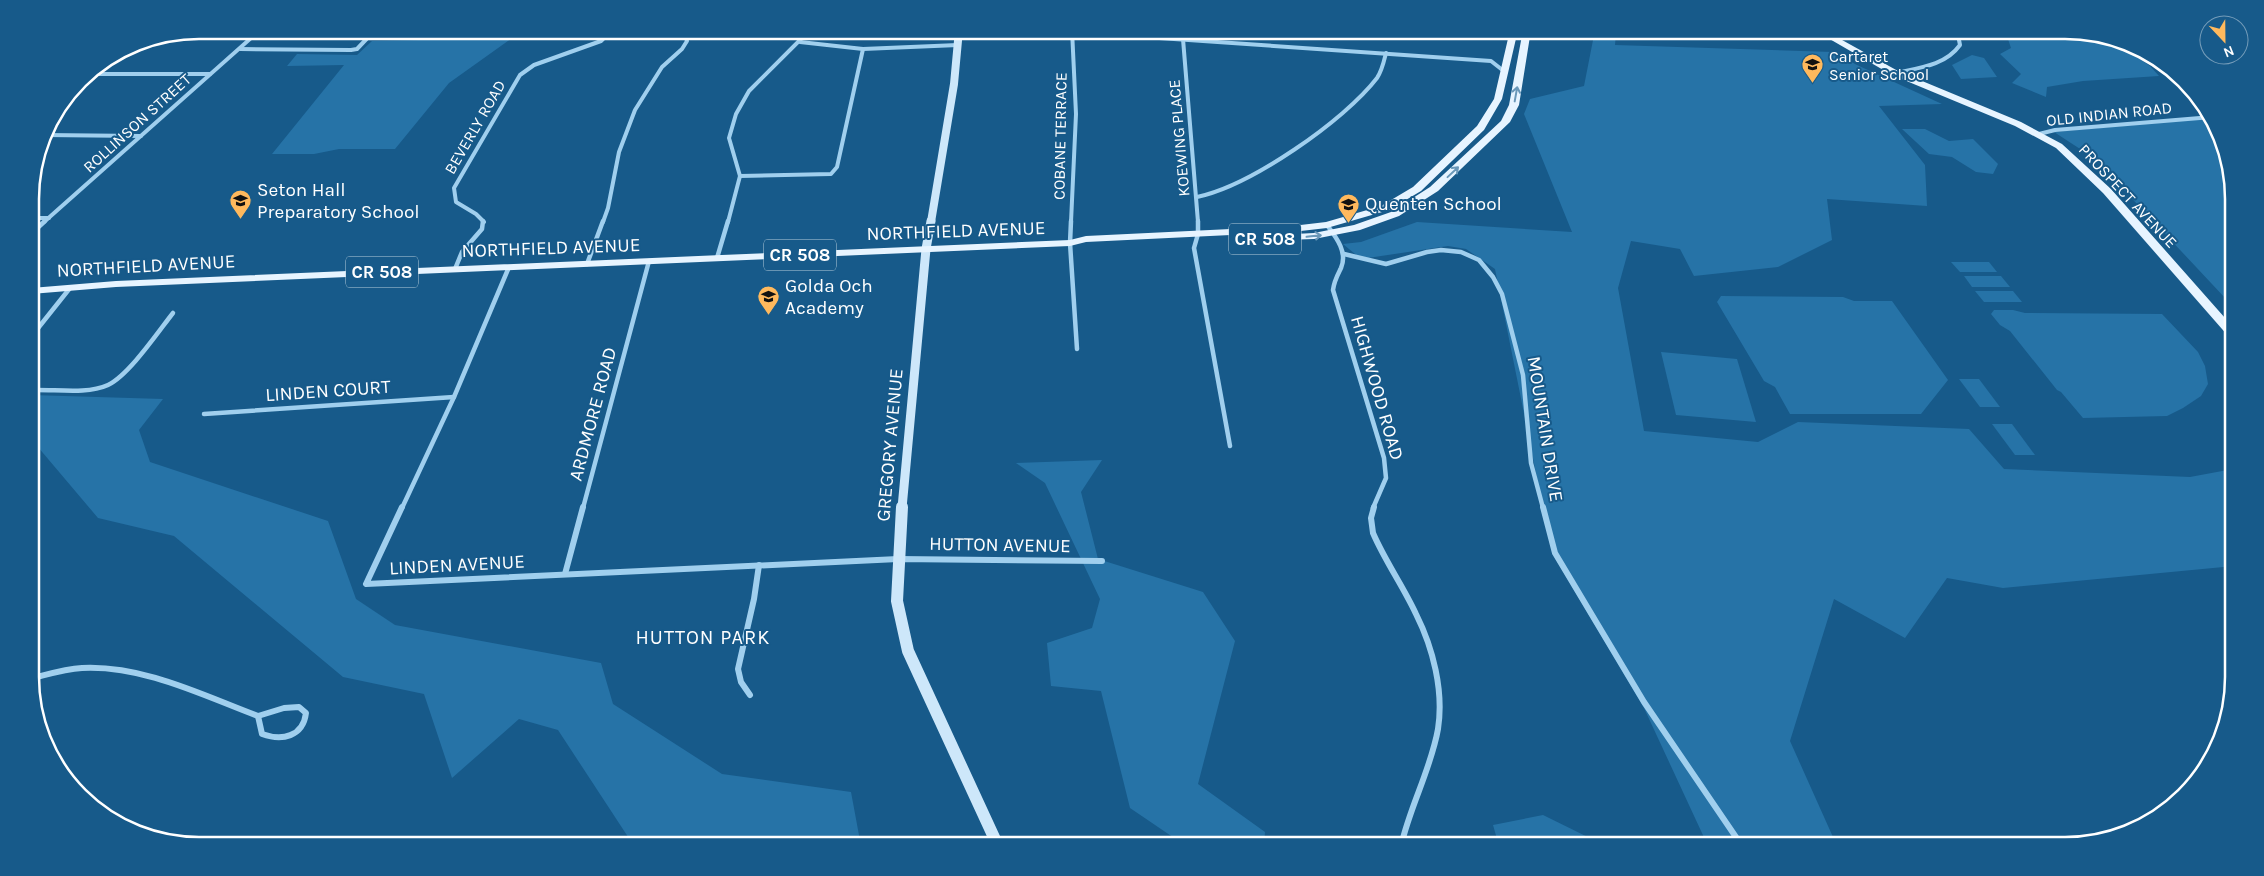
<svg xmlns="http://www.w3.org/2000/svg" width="2264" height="876" font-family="Karla,sans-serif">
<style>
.green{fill:#2673a7}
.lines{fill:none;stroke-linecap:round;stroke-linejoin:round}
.street-far2{stroke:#a0cfee;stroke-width:4}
.street-far1{stroke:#a0cfee;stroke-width:4.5}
.street{stroke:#a0cfee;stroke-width:6}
.secondary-far2{stroke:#cde7fa;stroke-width:8}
.secondary-far1{stroke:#cde7fa;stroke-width:9}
.secondary{stroke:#cde7fa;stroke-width:12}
.primary{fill:#e7f4ff;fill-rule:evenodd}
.oneway{stroke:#6a98b9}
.labels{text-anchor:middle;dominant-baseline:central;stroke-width:4;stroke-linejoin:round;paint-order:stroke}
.far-poi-label{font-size:16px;fill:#fff;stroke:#175a8a;text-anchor:start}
.far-street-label{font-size:16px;fill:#fff;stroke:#175a8a}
.shield{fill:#175a8a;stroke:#b9cedc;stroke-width:1}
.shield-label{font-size:18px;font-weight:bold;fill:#fff}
.poi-label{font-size:19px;fill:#fff;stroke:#175a8a;text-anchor:start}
.street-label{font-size:19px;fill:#fff;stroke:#175a8a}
.neighbourhood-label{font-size:20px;letter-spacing:1px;fill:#fff;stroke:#175a8a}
.rim{fill:none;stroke:#fff;stroke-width:2.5}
</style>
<rect width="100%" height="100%" fill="#175a8a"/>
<g class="green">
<path d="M 1595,30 L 1620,30 L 1616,33 L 1615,45 L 1833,52 L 1857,65 L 1942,104 L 1879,106 L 1925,165 L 1927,206 L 1827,199 L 1832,240 L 1778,267 L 1694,276 L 1680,249 L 1631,241 L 1618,288 L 1644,431 L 1758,442 L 1798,422 L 1969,429 L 2004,469 L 2190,477 L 2233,469 L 2234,566 L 2003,588 L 1947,578 L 1905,638 L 1834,599 L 1790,741 L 1837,846 L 1708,846 L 1644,708 L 1552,553 L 1495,269 L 1466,249 L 1448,246 L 1361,259 L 1343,244 L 1361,242 L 1417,222 L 1572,232 L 1524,114 L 1530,99 L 1584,86 Z"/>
<path d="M 2005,30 L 2041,30 L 2052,35 L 2089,34 L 2108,37 L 2150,66 L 2159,76 L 2083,81 L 2047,87 L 2046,97 L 2012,83 L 2021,74 L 2000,54 L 2011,48 Z"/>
<path d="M 512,38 L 449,83 L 395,149 L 339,149 L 314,154 L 272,154 L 344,65 L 287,66 L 297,54 L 357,55 L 372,41 Z"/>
<path d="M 1972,55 L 1984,58 L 1997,77 L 1961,79 L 1952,65 Z"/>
<path d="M 2213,118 L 2217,124 L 2233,176 L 2233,301 L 2226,299 L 2094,158 L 2054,132 Z"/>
<path d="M 1902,129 L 1925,129 L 1949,141 L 1973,139 L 1998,164 L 1993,174 L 1976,172 L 1952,157 L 1929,154 Z"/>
<path d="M 1951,262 L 1989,262 L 1997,272 L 1960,272 Z"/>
<path d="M 1964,276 L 2001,276 L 2010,287 L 1972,287 Z"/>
<path d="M 1975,291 L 2013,291 L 2022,302 L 1984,302 Z"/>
<path d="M 1721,296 L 1843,297 L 1854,301 L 1892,301 L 1948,380 L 1921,414 L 1790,414 L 1775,387 L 1764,381 L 1717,302 Z"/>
<path d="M 1994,310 L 2013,310 L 2025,313 L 2162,314 L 2198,352 L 2205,366 L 2208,384 L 2201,396 L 2183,408 L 2167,416 L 2083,418 L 2061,392 L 2057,390 L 2010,331 L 2000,325 L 1991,314 Z"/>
<path d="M 1661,352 L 1737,359 L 1756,422 L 1676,415 Z"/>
<path d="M 1959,379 L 1979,379 L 2000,407 L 1980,407 Z"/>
<path d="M 31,395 L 163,399 L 139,430 L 150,462 L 328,521 L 356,599 L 395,625 L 601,663 L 613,704 L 722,774 L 851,792 L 861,846 L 634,846 L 558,730 L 519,719 L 452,778 L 424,694 L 343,677 L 174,536 L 98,518 L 32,440 Z"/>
<path d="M 1992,424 L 2012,424 L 2035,455 L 2015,455 Z"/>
<path d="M 1102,460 L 1081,492 L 1098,559 L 1203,592 L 1235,641 L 1198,784 L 1265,832 L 1264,846 L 1186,846 L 1130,808 L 1101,691 L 1051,686 L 1047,643 L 1092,628 L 1100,599 L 1045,483 L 1016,463 Z"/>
<path d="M 1543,815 L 1606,846 L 1499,846 L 1493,825 Z"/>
</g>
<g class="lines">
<g class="street-far2">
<path d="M 1072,32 L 1491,61 L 1505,72"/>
<path d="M 1183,39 L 1198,222"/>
<path d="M 800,42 L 863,49 L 958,45"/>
<path d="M 240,49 L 351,50 L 357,49 L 375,30"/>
<path d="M 1895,73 C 1918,68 1945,66 1960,45 L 1957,30"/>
<path d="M 86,74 L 210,74"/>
<path d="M 2039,134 L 2055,130 L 2212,117"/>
<path d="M 44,135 L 141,136"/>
<path d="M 740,176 L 831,174 L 837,167 L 863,49"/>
<path d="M 1197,197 C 1250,186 1344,121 1377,78 C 1382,71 1384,61 1386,53"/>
<path d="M 31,218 L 49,218"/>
<path d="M 44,222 L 260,30"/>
<path d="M 484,222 L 476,214 L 456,202 L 454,188 L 520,75 L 534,65 L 601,41 L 605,37 L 602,30"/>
<path d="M 603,222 L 608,208 L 619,152 L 635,110 L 662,67 L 682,49 L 687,41 L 683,30"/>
<path d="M 728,222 L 740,176 L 729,138 L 736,114 L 749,91 L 810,30"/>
<path d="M 1071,222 L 1076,114 L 1072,30"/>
</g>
<g class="street-far1">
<path d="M 1071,221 L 1070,243 L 1077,349"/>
<path d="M 1198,221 L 1198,234 L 1194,248 L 1230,446"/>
<path d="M 1327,225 C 1336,237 1348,252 1341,268 C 1337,276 1334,281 1333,290 L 1384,458 L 1386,478 L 1373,508"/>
<path d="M 31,234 L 45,221"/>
<path d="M 1344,254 L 1386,264 L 1427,252 L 1441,250 L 1461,252 L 1479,260 L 1493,277 L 1502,294 L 1523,375 L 1531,463 L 1543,508"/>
<path d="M 717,258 L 728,221"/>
<path d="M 587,264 L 603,221"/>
<path d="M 455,269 L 462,252 L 482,229 L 483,221"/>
<path d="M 31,337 L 70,288"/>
<path d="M 31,390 C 55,389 86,395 108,385 C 129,375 158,332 173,313"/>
<path d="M 204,414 L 454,397"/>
<path d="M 402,508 L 454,397 L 509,267"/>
<path d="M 583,508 L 649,261"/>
</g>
<g class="street">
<path d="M 402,507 L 366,584 L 898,559 L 1102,561"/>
<path d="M 1374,507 L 1371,518 L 1373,533 C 1385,561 1403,586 1416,614 C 1433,648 1444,691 1438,729 C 1431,769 1410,806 1401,846"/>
<path d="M 1543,507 L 1555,553 L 1644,702 L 1742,846"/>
<path d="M 565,574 L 583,507"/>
<path d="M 33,678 C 49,674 65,669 82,668 C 143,665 202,695 258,716"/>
<path d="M 750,695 L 741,682 L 738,669 L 754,599 L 759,565"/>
<path d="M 299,707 L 306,713 C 303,737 282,741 262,734 L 258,716 L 284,708 Z"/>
<path d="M 422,846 L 426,839 L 441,846"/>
</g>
<path class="secondary-far2" d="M 931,222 L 954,84 L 959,30"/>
<path class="secondary-far1" d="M 902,508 L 926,249 L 931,221"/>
<path class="secondary" d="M 902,507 L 897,601 L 908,651 L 998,846"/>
<g class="primary">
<path d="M 1510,30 L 1518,30 L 1502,99 L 1484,130 L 1421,191 L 1389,210 L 1327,228 L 1292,232 L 1086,242 L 1070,246 L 116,287 L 31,294 L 31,288 L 116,281 L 1070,240 L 1086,236 L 1292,226 L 1326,222 L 1381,206 L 1413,187 L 1477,126 L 1494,99 Z"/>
<path d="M 1523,30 L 1531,30 L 1519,105 L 1510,122 L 1438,191 L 1399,216 L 1360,230 L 1314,239 L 1253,241 L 1252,239 L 1257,236 L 1314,233 L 1354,225 L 1391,212 L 1430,187 L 1501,121 L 1509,105 Z"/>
<path d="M 1814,30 L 1824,30 L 1898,71 L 2021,122 L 2062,144 L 2111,189 L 2233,327 L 2233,338 L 2229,337 L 2103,193 L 2056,148 L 2015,126 L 1892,75 Z"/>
</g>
</g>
<defs><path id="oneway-shaft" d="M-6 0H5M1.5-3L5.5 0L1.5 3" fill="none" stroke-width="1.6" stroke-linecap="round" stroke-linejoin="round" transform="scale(1.25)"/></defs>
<g class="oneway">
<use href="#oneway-shaft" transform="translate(1516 94) rotate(-80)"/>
<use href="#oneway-shaft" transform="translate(1453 172) rotate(-43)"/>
<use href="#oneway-shaft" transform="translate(1314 236) rotate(-6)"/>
</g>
<defs>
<symbol id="school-pin" viewBox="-11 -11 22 30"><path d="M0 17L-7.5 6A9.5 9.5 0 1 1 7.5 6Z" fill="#ffb95d" stroke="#175a8a"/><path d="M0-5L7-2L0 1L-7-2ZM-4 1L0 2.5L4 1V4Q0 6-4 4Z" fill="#111"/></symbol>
</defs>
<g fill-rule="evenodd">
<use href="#school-pin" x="1800" y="52" width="25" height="34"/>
<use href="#school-pin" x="228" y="188" width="25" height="34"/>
<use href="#school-pin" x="1336" y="192" width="25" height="34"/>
<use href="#school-pin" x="756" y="284" width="25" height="34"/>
</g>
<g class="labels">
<g class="far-poi-label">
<text x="1829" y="56">Cartaret<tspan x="1829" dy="18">Senior School</tspan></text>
</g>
<g class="far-street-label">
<text transform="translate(2109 114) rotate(-6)">OLD INDIAN ROAD</text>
<text transform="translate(137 123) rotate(-42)">ROLLINSON STREET</text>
<text transform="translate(475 127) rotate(-60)">BEVERLY ROAD</text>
<text transform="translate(1060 136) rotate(-89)">COBANE TERRACE</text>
<text transform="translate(1179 138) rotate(-95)">KOEWING PLACE</text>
<text transform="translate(2128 196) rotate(47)">PROSPECT AVENUE</text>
</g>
<g class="shield">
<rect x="1229" y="223.5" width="72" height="31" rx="4"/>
<rect x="764" y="239.5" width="72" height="31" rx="4"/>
<rect x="346" y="256.5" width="72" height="31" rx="4"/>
</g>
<g class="shield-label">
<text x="1265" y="239">CR 508</text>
<text x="800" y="255">CR 508</text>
<text x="382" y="272">CR 508</text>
</g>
<g class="poi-label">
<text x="257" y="190">Seton Hall<tspan x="257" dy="22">Preparatory School</tspan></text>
<text x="1365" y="204">Quenten School</text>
<text x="785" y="286">Golda Och<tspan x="785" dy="22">Academy</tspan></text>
</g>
<g class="street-label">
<text transform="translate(956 231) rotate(-2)">NORTHFIELD AVENUE</text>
<text transform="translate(551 248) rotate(-2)">NORTHFIELD AVENUE</text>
<text transform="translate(146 266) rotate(-3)">NORTHFIELD AVENUE</text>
<text transform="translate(1377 388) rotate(74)">HIGHWOOD ROAD</text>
<text transform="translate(328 391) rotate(-4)">LINDEN COURT</text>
<text transform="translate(593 414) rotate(-75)">ARDMORE ROAD</text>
<text transform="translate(1545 429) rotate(81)">MOUNTAIN DRIVE</text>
<text transform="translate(890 445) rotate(-85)">GREGORY AVENUE</text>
<text transform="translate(1000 545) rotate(1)">HUTTON AVENUE</text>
<text transform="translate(457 565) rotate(-3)">LINDEN AVENUE</text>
</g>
<g class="neighbourhood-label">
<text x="703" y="637">HUTTON PARK</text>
</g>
</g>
<path d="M0 0H2264V876H0ZM199 39H2065A160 160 0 0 1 2225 199V677A160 160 0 0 1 2065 837H199A160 160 0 0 1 39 677V199A160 160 0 0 1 199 39Z" fill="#175a8a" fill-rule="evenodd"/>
<path class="rim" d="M199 39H2065A160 160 0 0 1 2225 199V677A160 160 0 0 1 2065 837H199A160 160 0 0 1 39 677V199A160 160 0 0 1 199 39Z"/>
<g transform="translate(2224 40) rotate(158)"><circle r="24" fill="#175a8a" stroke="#749cb9"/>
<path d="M0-4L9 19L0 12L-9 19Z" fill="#ffb95d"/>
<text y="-8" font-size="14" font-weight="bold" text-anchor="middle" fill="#ffffff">N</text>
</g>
</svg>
